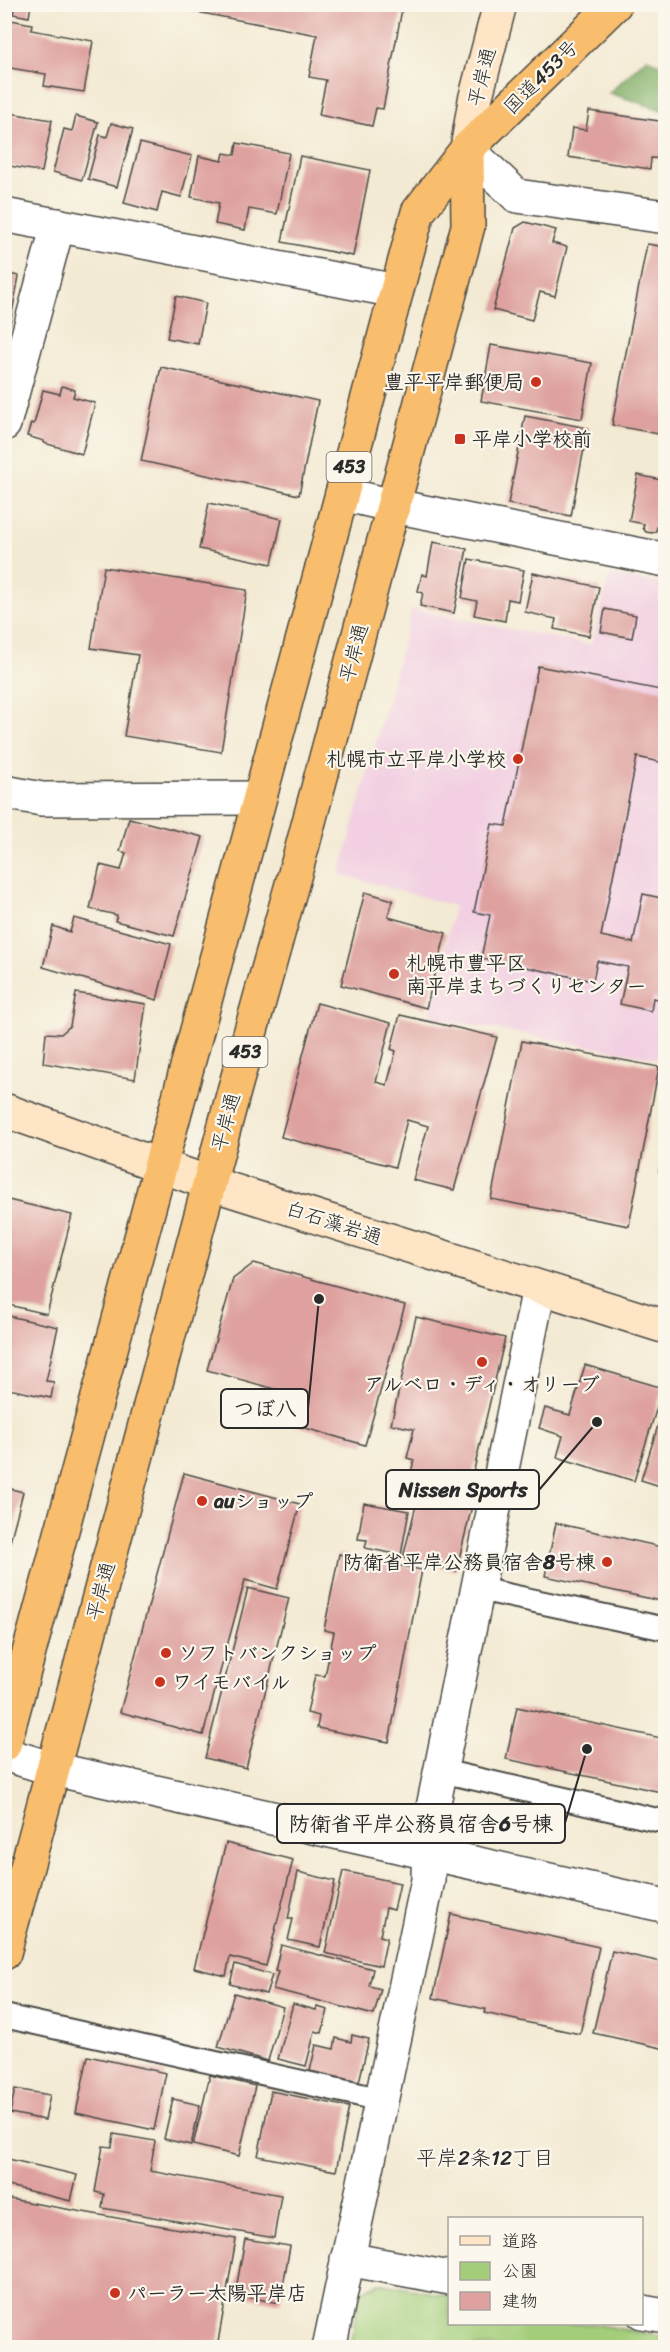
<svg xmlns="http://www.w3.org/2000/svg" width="670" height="2352" font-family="Sriracha,'Klee One',sans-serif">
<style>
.built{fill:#f2cfe2}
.green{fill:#a3cd79;stroke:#677c52;stroke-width:1.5}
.forest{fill:#82b069;stroke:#566e4a;stroke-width:1.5}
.building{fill:#dea19f}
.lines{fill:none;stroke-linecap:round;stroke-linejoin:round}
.lane-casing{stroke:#494844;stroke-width:26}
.street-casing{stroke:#494844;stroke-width:36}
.secondary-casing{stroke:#494844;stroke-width:36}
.highway-casing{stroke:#494844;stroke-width:36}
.lane{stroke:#fff;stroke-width:22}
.street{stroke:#fff;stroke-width:33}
.secondary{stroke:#fde5c5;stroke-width:33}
.highway{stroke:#f9be6d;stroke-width:33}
.poi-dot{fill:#c8321e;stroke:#fbf7ec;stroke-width:2}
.labels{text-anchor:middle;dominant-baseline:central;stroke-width:4.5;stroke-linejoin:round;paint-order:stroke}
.shield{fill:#fbf7ec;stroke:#696865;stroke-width:1.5}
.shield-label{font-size:18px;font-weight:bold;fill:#2b2b2b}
.street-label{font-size:20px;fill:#2b2b2b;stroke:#fbf7ec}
.poi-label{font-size:20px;font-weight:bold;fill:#2b2b2b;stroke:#fbf7ec;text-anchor:start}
.neighbourhood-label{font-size:21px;fill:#2b2b2b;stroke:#fbf7ec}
.leader{fill:none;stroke:#2b2b2b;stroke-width:2}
.callout-dot{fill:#2b2b2b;stroke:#fbf7ec;stroke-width:2}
.callout{fill:#fbf7ec;stroke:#2b2b2b;stroke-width:2}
.callout-label{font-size:21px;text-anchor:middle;font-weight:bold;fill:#2b2b2b}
</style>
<rect width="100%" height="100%" fill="#fbf7ec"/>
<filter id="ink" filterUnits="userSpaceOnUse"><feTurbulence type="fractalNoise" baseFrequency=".0167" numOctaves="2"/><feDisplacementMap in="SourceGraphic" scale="12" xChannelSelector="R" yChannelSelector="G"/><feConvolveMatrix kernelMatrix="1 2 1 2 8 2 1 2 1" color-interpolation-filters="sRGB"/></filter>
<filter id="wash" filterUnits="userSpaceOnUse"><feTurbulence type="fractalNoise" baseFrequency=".008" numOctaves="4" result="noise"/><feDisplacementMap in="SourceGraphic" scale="24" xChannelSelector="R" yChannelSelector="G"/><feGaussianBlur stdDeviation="1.35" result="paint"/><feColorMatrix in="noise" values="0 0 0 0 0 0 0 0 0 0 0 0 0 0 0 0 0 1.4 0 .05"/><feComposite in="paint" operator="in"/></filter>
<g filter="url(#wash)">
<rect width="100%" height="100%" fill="#f3ead3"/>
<path class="built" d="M 610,574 L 665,585 L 665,1060 L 430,1017 L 454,906 L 340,874 L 412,609 L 591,645 Z"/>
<path class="green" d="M 379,2283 L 449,2296 L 450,2324 L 594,2324 L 665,2337 L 665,2347 L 350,2347 L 360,2292 Z"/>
<path class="forest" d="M 647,58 L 665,67 L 665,111 L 609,93 Z"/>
<g id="blocks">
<g class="building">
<path d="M 15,4 L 31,4 L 29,17 L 13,14 Z"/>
<path d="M 182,4 L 403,4 L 383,109 L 376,108 L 372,126 L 319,115 L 326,80 L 309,77 L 317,35 L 181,9 Z"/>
<path d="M 11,20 L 32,24 L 31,30 L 93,41 L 84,92 L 44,86 L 46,74 L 4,67 Z"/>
<path d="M 589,111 L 666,122 L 666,159 L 651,158 L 650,169 L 568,157 L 572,128 L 586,130 Z"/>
<path d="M 4,112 L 52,120 L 42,172 L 4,165 Z"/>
<path d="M 76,116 L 98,122 L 82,180 L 53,172 L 64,129 L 72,131 Z"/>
<path d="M 111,123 L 133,129 L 117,187 L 88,179 L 100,135 L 107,137 Z"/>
<path d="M 140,143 L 192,156 L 181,197 L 162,192 L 157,212 L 124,203 Z"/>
<path d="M 237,143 L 289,153 L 277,214 L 249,209 L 245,230 L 215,224 L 219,203 L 191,197 L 199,156 L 222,161 L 224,153 L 235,155 Z"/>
<path d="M 300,156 L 370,170 L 353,256 L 282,242 Z"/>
<path d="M 525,222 L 556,230 L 552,243 L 567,247 L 555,296 L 540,292 L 532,320 L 493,310 L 515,228 Z"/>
<path d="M 647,244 L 666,247 L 666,424 L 663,435 L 612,425 Z"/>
<path d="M 4,273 L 19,276 L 10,324 L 4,323 Z"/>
<path d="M 176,296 L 206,303 L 198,344 L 167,338 Z"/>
<path d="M 491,345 L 592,363 L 582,419 L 481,401 Z"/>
<path d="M 161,367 L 318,401 L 299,495 L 141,461 Z"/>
<path d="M 62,386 L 75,390 L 73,397 L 95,403 L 82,454 L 44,443 L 44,441 L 27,436 L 31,423 L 34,424 L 43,390 L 60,394 Z"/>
<path d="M 525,416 L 588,428 L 571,516 L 508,504 Z"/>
<path d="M 638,475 L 666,481 L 666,528 L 657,527 L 656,531 L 652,533 L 646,532 L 643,528 L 644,524 L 629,521 Z"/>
<path d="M 209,503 L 282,519 L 272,564 L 199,549 Z"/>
<path d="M 433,542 L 467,549 L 454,613 L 420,606 L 423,593 L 418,591 L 422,574 L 427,576 Z"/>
<path d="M 469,559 L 524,570 L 518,601 L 508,599 L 505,621 L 474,615 L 477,601 L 462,598 Z"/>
<path d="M 104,567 L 247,590 L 221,752 L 124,736 L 138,655 L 91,648 Z"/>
<path d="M 533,573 L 599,587 L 589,636 L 554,629 L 556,619 L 525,612 Z"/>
<path d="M 605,609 L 636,615 L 632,638 L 601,632 Z"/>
<path d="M 538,666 L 666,691 L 666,770 L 662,769 L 664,763 L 637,757 L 601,936 L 633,943 L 643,894 L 666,899 L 666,1001 L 653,998 L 651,1011 L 620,1004 L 628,967 L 597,961 L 593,981 L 481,958 L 490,915 L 474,912 L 492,824 L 506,826 Z"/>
<path d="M 129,818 L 203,837 L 174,936 L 115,921 L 117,915 L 90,909 L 100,865 L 121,870 L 126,853 L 120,851 Z"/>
<path d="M 365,892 L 393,900 L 388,917 L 446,933 L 426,1008 L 341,985 Z"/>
<path d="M 74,918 L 171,944 L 157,1000 L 43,967 L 53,926 L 70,932 Z"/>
<path d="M 76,993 L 146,1004 L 135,1079 L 43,1063 L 46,1033 L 61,1034 L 70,1026 Z"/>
<path d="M 317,1003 L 391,1023 L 376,1082 L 387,1085 L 396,1051 L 391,1049 L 400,1015 L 497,1037 L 454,1190 L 413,1180 L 428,1126 L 407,1120 L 395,1167 L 281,1137 Z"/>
<path d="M 522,1041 L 659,1067 L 629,1226 L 491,1199 Z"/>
<path d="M 664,1143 L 666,1144 L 666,1173 L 659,1172 Z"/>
<path d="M 4,1199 L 72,1215 L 47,1314 L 4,1304 Z"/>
<path d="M 254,1263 L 405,1305 L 365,1445 L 284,1422 L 292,1394 L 207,1370 L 233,1279 Z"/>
<path d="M 4,1315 L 58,1327 L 46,1381 L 54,1382 L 51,1398 L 4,1388 Z"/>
<path d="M 416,1317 L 505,1338 L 469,1491 L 410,1477 L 414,1460 L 407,1458 L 414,1429 L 391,1424 Z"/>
<path d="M 585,1365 L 663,1388 L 634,1481 L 557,1457 L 563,1436 L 539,1428 L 545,1408 L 570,1415 Z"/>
<path d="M 665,1403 L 666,1403 L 666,1488 L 641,1480 Z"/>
<path d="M 184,1473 L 300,1504 L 277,1589 L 245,1580 L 203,1735 L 120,1712 Z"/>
<path d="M 4,1487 L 23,1492 L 5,1561 L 4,1561 Z"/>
<path d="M 420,1489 L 473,1502 L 456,1571 L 403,1558 Z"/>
<path d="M 364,1503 L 409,1511 L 401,1555 L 365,1548 L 367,1540 L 358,1539 Z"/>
<path d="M 556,1523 L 666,1548 L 666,1602 L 545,1576 Z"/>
<path d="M 339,1554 L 422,1570 L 389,1742 L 317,1728 L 319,1716 L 307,1713 L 315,1675 L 325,1676 L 334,1632 L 324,1630 Z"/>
<path d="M 248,1588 L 289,1598 L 246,1768 L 205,1758 Z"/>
<path d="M 517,1707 L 666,1739 L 666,1793 L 506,1759 Z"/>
<path d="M 226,1843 L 293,1860 L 266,1966 L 230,1957 L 226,1976 L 194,1968 Z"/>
<path d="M 343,1871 L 400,1883 L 394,1910 L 386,1908 L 380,1936 L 387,1938 L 381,1966 L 325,1953 Z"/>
<path d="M 298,1872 L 335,1881 L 320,1947 L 288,1940 L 293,1919 L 288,1919 Z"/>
<path d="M 451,1914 L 599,1947 L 580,2034 L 484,2013 L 485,2009 L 433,1998 Z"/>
<path d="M 281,1945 L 373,1969 L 369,1986 L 381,1989 L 374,2015 L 273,1989 L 278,1972 L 275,1971 Z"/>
<path d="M 612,1951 L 666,1963 L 666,2049 L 593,2033 Z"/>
<path d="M 235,1964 L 272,1975 L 266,1994 L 230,1984 Z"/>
<path d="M 234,1993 L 283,2007 L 268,2061 L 218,2047 Z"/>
<path d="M 293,2004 L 316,2010 L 317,2007 L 328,2010 L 322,2033 L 315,2031 L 306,2066 L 278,2059 Z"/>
<path d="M 352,2035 L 369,2039 L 359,2082 L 310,2071 L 316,2045 L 334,2049 L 336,2038 L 351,2042 Z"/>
<path d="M 88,2056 L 166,2073 L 154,2130 L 76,2113 Z"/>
<path d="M 210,2075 L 255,2086 L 239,2156 L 193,2145 Z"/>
<path d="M 15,2089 L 50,2095 L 45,2120 L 10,2113 Z"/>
<path d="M 271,2091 L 349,2107 L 336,2171 L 258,2156 Z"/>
<path d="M 173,2099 L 200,2105 L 191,2145 L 164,2139 Z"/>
<path d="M 114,2134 L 155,2141 L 150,2171 L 281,2195 L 274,2238 L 102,2208 L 104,2194 L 95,2192 L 103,2146 L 112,2147 Z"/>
<path d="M 4,2158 L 77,2175 L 71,2201 L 4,2185 Z"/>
<path d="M 4,2198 L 236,2239 L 217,2348 L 4,2348 Z"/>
<path d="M 245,2239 L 290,2246 L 280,2303 L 235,2295 Z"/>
</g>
</g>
</g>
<g filter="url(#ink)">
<use href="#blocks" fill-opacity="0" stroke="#494844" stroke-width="1.5"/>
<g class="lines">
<defs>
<g id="lane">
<path d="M 479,1589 L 666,1629"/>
<path d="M 441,1771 L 666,1822"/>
<path d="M 4,2016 L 383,2100"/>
</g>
<g id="street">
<path d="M 467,149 L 517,196 L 666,217"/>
<path d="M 4,215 L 396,291"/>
<path d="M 4,424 L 58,225"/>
<path d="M 342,494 L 394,506 L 666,560"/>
<path d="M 4,792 L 42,799 L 259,798"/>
<path d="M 4,1754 L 53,1769 L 666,1906"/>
<path d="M 347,2259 L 450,2278"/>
<path d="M 642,2312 L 666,2316"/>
<path d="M 329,2348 L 428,1880 L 429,1827 L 539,1288"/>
</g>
<g id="secondary">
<path d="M 467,149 L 475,100 L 500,4"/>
<path d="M 4,1110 L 209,1183 L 666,1327"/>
</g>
<g id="highway">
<path d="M 4,1745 L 418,212 L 467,149 L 615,4"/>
<path d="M 4,1953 L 234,1091 L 299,859 L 468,226 L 467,149"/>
</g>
</defs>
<use href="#lane" class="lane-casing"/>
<use href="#street" class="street-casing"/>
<use href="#secondary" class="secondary-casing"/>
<use href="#highway" class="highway-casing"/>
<use href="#lane" class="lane"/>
<use href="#street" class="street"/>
<use href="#secondary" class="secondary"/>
<use href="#highway" class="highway"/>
</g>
</g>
<g class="poi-dot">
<circle cx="536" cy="382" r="6"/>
<rect x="454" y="433" width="12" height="12" rx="3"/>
<circle cx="518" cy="759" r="6"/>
<circle cx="394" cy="974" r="6"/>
<circle cx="482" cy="1362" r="6"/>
<circle cx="202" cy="1501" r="6"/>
<circle cx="607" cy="1562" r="6"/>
<circle cx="166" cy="1653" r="6"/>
<circle cx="160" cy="1682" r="6"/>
<circle cx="115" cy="2293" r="6"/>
</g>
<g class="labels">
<g class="shield">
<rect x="326.5" y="452" width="45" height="30" rx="4.5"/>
<rect x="222.5" y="1037" width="45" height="30" rx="4.5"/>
</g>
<g class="shield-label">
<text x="349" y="467">453</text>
<text x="245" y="1052">453</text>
</g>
<g class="street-label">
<text transform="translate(482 77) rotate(-76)">平岸通</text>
<text transform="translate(541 77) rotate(-45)">国道453号</text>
<text transform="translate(354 653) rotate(-75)">平岸通</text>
<text transform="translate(226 1122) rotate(-75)">平岸通</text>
<text transform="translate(334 1223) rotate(18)">白石藻岩通</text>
<text transform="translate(101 1591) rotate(-75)">平岸通</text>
</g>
<g class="poi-label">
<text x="524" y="382" text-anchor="end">豊平平岸郵便局</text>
<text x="472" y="439">平岸小学校前</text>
<text x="506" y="759" text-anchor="end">札幌市立平岸小学校</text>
<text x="406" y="963">札幌市豊平区<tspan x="406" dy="23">南平岸まちづくりセンター</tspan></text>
<text x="482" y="1384" text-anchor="middle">アルベロ・ディ・オリーブ</text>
<text x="214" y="1501">auショップ</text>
<text x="595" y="1562" text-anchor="end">防衛省平岸公務員宿舎8号棟</text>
<text x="178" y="1653">ソフトバンクショップ</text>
<text x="172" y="1682">ワイモバイル</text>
<text x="127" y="2293">パーラー太陽平岸店</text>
</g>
<g class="neighbourhood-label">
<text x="485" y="2158">平岸2条12丁目</text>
</g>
</g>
<path class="leader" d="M319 1299L308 1408M597 1422L539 1490M587 1749L565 1823"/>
<g class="callout-dot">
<circle cx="319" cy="1299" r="6"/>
<circle cx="597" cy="1422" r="6"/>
<circle cx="587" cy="1749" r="6"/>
</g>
<g class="callout">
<rect x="221" y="1389" width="87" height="39" rx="6"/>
<rect x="386" y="1470" width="153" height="39" rx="6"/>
<rect x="277" y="1804" width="288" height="39" rx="6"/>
</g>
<g class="callout-label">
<text x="265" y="1416">つぼ八</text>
<text x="463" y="1497">Nissen Sports</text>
<text x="421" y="1831">防衛省平岸公務員宿舎6号棟</text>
</g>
<rect width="670" height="2352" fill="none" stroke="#fbf7ec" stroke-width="24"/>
<rect x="448" y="2217" width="195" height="108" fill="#fbf7ec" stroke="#a8a59f" stroke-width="1.5"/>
<rect x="460" y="2236" width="30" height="9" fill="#fde5c5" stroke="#a8a59f" stroke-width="1.5"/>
<text x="502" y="2247" font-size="18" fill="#2b2b2b">道路</text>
<rect x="460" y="2262" width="30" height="18" fill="#a3cd79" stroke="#a8a59f" stroke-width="1.5"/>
<text x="502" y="2277" font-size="18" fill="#2b2b2b">公園</text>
<rect x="460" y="2292" width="30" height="18" fill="#dea19f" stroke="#a8a59f" stroke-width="1.5"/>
<text x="502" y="2307" font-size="18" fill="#2b2b2b">建物</text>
</svg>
